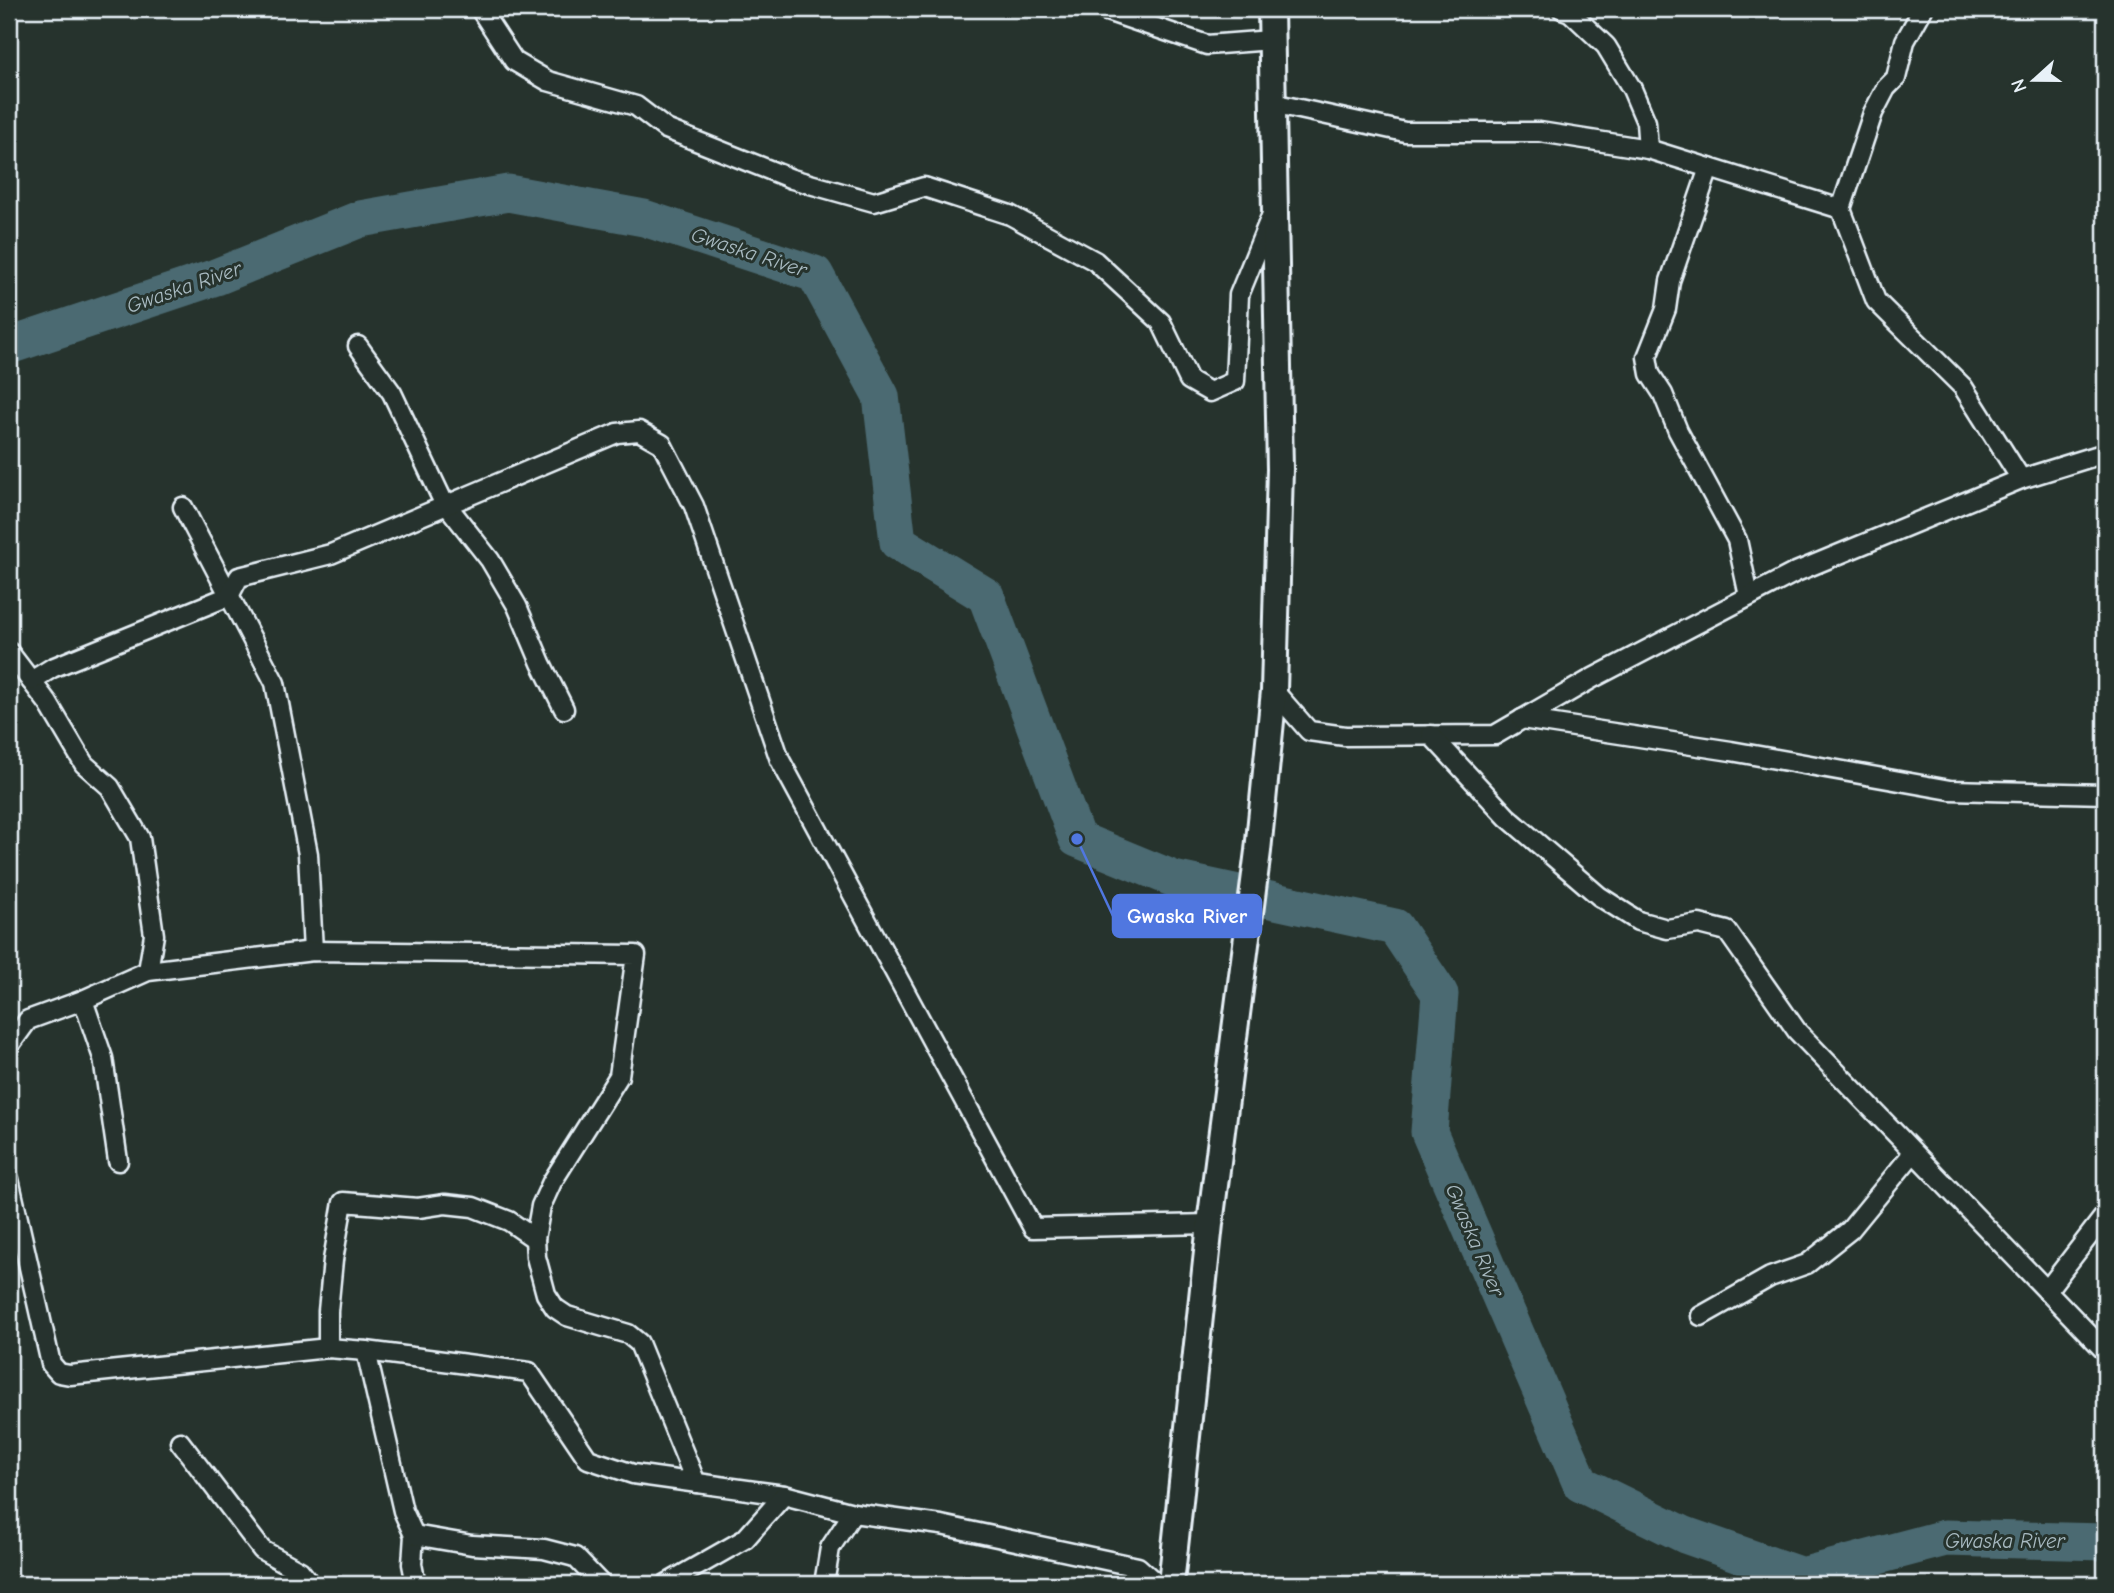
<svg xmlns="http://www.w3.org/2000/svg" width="2114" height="1593" font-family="'Comic Neue',sans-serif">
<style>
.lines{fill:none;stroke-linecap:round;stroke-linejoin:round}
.river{stroke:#4b6a72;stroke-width:37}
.street-casing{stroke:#e8f1f8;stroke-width:23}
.secondary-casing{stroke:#e8f1f8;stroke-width:30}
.street{stroke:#26332d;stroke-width:18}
.secondary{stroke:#26332d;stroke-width:24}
.labels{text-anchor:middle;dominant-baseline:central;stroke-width:6;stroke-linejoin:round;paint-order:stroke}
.water-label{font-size:21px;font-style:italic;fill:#a9bbc2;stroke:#26332d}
.leader{fill:none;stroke:#5077e0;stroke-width:2.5}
.callout-dot{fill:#5077e0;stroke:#26332d;stroke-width:2.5}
.callout{fill:#5077e0;stroke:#5077e0;stroke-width:2.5}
.callout-label{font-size:21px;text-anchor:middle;font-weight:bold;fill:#fff}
</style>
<rect width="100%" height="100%" fill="#26332d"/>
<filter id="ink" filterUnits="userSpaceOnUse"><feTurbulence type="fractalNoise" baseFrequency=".0143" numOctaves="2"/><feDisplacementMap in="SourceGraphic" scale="14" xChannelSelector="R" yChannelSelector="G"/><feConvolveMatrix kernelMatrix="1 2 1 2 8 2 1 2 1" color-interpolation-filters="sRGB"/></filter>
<g filter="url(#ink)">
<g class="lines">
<path class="river" d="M 9,346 L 216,277 L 360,219 L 508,193 L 644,218 L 815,274 L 881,396 L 898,542 L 986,596 L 1077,839 L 1174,879 L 1395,927 L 1440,994 L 1429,1132 L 1581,1484 L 1685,1535 L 1802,1576 L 1945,1538 L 2105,1542"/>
<defs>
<g id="street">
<path d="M 480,9 L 514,61 L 548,81 L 636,106 L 666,129 L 792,179 L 874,202 L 924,187 L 1010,215 L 1095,261 L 1161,322 L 1189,380 L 1210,392 L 1235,381 L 1239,295 L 1272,214"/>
<path d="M 1101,9 L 1207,45 L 1271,40"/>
<path d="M 1562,9 L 1570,12 L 1606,46 L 1632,89 L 1646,122 L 1648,149"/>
<path d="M 1272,103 L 1405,132 L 1540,132 L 1648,149 L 1841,209 L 1876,301 L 1963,387 L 2021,479"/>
<path d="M 1709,168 L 1670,281 L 1666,309 L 1647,357 L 1650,374 L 1663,394 L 1678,431 L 1737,540 L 1749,596"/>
<path d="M 1841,209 L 1873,113 L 1886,88 L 1896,78 L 1905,41 L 1923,9"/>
<path d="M 358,346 L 392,393 L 442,499 L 490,560 L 517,606 L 541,663 L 564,709"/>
<path d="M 183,507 L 275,683 L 308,854 L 313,951"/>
<path d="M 9,652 L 48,703 L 84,764 L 110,787 L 140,838 L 154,935 L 148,971"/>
<path d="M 31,681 L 52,668 L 229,596 L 239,577 L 331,554 L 617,433 L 639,431 L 662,444 L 694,506 L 780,760 L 1033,1228 L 1210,1224"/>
<path d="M 1274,691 L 1309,731 L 1345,736 L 1495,735 L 1593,678 L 1796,572 L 2021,479 L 2105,453"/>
<path d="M 1522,719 L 1731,751 L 1950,790 L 2105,794"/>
<path d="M 1431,735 L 1507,817 L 1599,896 L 1638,921 L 1667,929 L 1699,924 L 1727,931 L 1797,1031 L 2105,1351"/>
<path d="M 83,1000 L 103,1058 L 118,1161"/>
<path d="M 9,1046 L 28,1020 L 83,1000 L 148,971 L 313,951 L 636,955 L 619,1076 L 552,1182 L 541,1206 L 535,1239 L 536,1257 L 546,1294 L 555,1308 L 567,1316 L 628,1334 L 639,1343 L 696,1483"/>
<path d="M 9,1179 L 51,1364 L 59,1373 L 70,1375 L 328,1348 L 366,1351 L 529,1372 L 588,1459 L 633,1474 L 784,1495 L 853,1513 L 941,1525 L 1138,1567 L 1157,1584"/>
<path d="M 2048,1289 L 2105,1215"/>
<path d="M 1701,1316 L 1770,1277 L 1807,1264 L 1850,1230 L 1913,1153"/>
<path d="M 328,1348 L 328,1311 L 333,1260 L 343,1202 L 418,1208 L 445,1204 L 473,1207 L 509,1221 L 535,1239"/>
<path d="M 366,1351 L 403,1511 L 414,1535 L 412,1564 L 416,1584"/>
<path d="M 180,1442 L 262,1550 L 300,1571 L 310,1584"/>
<path d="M 414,1535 L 472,1545 L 544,1549 L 575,1557 L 601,1584"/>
<path d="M 666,1584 L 745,1539 L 784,1495"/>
<path d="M 824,1584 L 830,1548 L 853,1513"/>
</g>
<path id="secondary" d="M 1171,1584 L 1210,1224 L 1258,851 L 1274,691 L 1280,469 L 1271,9"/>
</defs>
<use href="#street" class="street-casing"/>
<use href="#secondary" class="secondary-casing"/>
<use href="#street" class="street"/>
<use href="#secondary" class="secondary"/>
</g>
</g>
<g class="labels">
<g class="water-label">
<text transform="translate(749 252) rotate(18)">Gwaska River</text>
<text transform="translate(184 287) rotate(-19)">Gwaska River</text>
<text transform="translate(1475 1240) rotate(67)">Gwaska River</text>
<text x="2005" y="1541">Gwaska River</text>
</g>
</g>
<path class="leader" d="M1077 839L1113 916"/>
<circle class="callout-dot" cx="1077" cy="839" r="7"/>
<rect class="callout" x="1113" y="895" width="148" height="42" rx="7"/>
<g class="callout-label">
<text x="1187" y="923">Gwaska River</text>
</g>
<rect width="2114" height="1593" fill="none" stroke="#26332d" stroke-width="35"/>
<rect x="18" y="18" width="2079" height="1558" fill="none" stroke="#e8f1f8" stroke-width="2.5" filter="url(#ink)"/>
<g transform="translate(2034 80) rotate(249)" stroke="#26332d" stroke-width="5" paint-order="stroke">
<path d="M0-5L12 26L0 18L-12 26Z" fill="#e8f1f8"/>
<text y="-10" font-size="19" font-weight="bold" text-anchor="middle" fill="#e8f1f8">N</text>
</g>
</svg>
